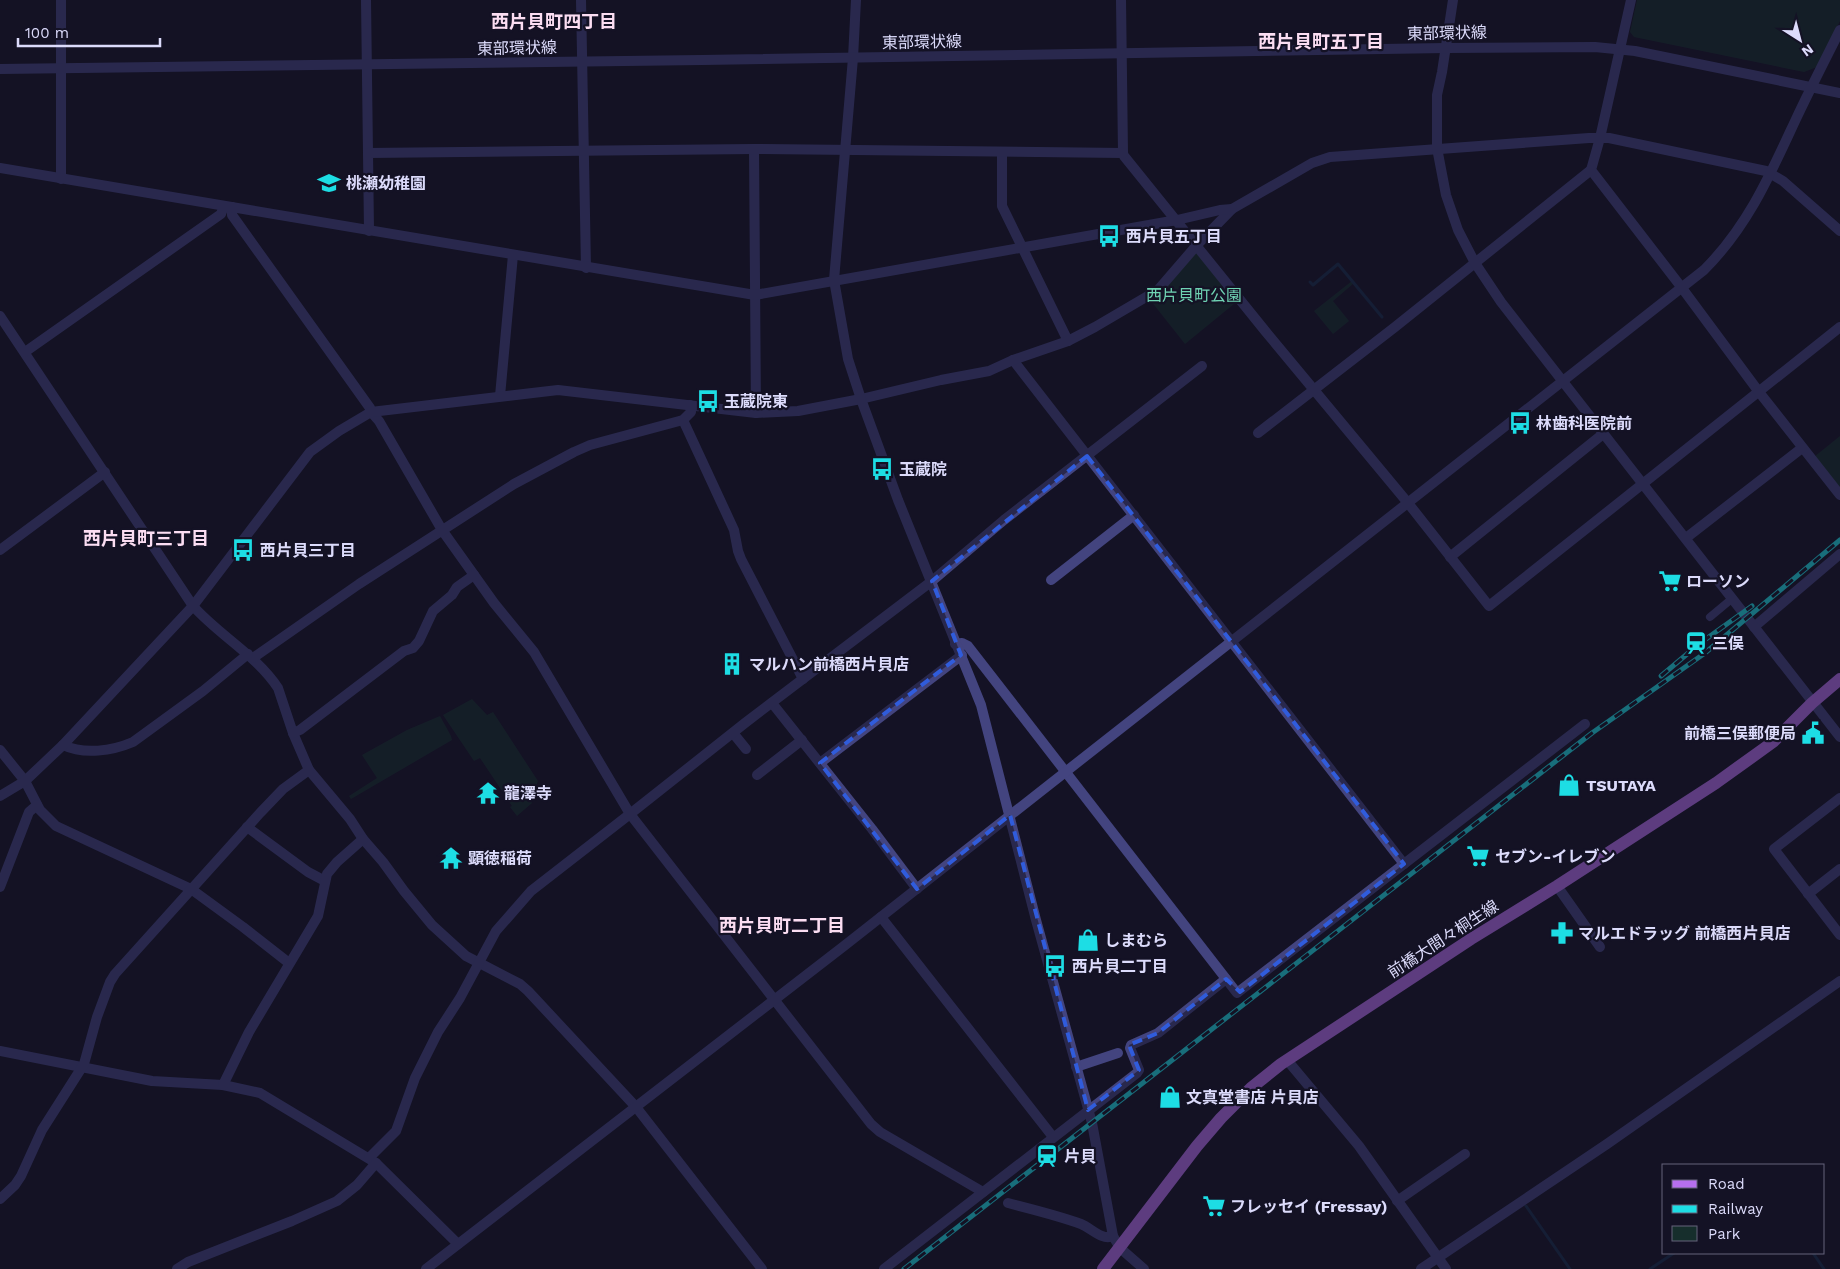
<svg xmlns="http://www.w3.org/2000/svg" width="1840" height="1269" font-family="'Work Sans','Noto Sans JP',sans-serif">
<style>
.green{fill:#162e2c}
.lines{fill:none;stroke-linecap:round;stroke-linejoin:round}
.stream{stroke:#172e4a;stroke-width:3}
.pedestrian{stroke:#43447f;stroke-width:8}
.minor{stroke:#43447f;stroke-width:10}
.tertiary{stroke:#43447f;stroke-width:10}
.primary{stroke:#b66fee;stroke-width:12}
.rail-casing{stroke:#1ddde4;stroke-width:5}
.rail{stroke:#141225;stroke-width:3;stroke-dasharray:9;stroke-linecap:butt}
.marked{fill:none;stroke:#305cdc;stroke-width:4;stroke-dasharray:10 6;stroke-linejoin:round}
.labels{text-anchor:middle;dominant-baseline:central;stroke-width:4.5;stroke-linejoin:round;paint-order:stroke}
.street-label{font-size:16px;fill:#dcdbfb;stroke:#141225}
.poi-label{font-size:16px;font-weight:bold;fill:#dcdbfb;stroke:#141225;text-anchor:start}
.park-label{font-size:16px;fill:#6fd3b3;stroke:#141225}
.neighbourhood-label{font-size:18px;font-weight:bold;fill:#fbddf2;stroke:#141225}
</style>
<rect width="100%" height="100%" fill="#141225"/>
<g class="green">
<path d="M 1637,0 L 1840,0 L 1840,21 L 1817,67 L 1804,72 L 1634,37 L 1630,32 Z"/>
<path d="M 1196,246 L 1240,299 L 1185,344 L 1147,296 Z"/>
<path d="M 1352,281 L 1354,283 L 1333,301 L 1349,321 L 1333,334 L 1314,311 Z"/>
<path d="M 1840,436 L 1840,491 L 1814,457 Z"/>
<path d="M 472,699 L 487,715 L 493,712 L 538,781 L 530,799 L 532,803 L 517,816 L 510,807 L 512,806 L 480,758 L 474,761 L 443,715 Z"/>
<path d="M 440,716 L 451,736 L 452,740 L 351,799 L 349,796 L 377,778 L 362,755 L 407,730 Z"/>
</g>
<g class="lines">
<g class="stream">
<path d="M 1310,282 L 1313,285 L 1338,264 L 1382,317"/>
<path d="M 1526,1206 L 1570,1269"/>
<path d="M 1813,1253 L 1824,1269"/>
<path d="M 1650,1269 L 1674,1253"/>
</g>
<path class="pedestrian" d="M 1710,617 L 1728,602"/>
<g class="minor">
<path d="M 61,0 L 61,179"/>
<path d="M 366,0 L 368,153"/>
<path d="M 581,0 L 586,268"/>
<path d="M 1121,0 L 1123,153 L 1124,156 L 1266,332 L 1408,503 L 1489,606 L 1840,327"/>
<path d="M 1631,0 L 1600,138 L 1591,170 L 1682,288 L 1759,392 L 1840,495"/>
<path d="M 754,149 L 756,413"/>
<path d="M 1002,152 L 1002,206 L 1068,341"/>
<path d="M 232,207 L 232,215 L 370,408 L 371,412 L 379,421 L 442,530 L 494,603 L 534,652 L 630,814 L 871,1124 L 880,1132 L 983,1192"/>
<path d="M 369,231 L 368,153 L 754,149 L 1123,153"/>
<path d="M 0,316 L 193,606 C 220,636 256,655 278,688 L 293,733 L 309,770 L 350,819 L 363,839 L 383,862 L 404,891 L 432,925 L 466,956 L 520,984 L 528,991 L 636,1107 L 762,1269"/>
<path d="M 25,352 L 221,214 L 224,206"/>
<path d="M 1013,360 L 1404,864"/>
<path d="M 500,396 L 513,255"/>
<path d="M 861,399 L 941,380 L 989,371 L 1013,360 L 1068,341 L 1095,327 L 1158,290 L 1196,246 L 1232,209 L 1312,163 L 1330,157 L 1589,138 L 1609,138 L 1766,171 L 1783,181 L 1840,231"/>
<path d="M 683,420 L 734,530 L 738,551 L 741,559 L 803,679"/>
<path d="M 1258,433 L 1395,327 L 1591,170"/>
<path d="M 1686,538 L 1802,448"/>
<path d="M 0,550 L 105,472"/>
<path d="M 1450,557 L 1603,434"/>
<path d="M 1051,580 L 1134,515"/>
<path d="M 1754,627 L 1840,554"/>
<path d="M 955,644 L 962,643 L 968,646 L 1237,993 L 1585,724"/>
<path d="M 253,658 L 359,584 L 514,484 L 574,452 L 590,445 L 683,420 L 691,412 L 690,405"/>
<path d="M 772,703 L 872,829 L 917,889"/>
<path d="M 293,733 L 300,730 L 404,651 L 413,648 L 419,641 L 433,611 L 452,595 L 457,587 L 474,575"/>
<path d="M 733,733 L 746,749"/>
<path d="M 63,745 C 84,755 112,751 133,742 L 203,691 L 248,654"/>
<path d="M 820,763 L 962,655"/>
<path d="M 757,775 L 802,740"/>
<path d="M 25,781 L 40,810 L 56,826 L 191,889 L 243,927 L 289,963"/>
<path d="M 1840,798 L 1774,849 L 1840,935"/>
<path d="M 247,827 L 308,872 L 325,881"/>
<path d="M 1557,886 L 1600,947"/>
<path d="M 0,887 L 29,812 L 37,805"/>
<path d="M 1808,894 L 1840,869"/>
<path d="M 881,917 L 1053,1137"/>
<path d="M 0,1051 L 152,1081 L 223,1085 L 260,1093 L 376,1163 L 458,1244"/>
<path d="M 1287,1060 L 1359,1146 L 1446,1269"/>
<path d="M 1076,1067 L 1118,1053"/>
<path d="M 223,1085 L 249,1032 L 318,916 L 327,874 L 337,862 L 363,839"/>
<path d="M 369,1158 L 396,1131 L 415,1078 L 438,1032 L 460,998 L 496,931 L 531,891 L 630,814 L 745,723 L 932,581 L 1004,520 L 1202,366"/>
<path d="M 0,1199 L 15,1185 L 21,1176 L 42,1130 L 84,1064 L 97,1017 L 110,982 L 115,974 L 260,813 L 283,789 L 309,770"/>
<path d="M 1397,1201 L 1465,1154"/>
<path d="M 1008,1203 C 1031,1209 1060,1216 1081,1224 C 1091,1228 1102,1241 1113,1236"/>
<path d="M 177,1269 L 188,1262 L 292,1221 L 337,1201 L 357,1185 L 376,1163"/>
<path d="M 884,1269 L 1137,1073 L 1139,1070 L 1130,1048 L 1131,1045 L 1158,1033 L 1226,979"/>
<path d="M 1421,1269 L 1607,1144 L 1840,981"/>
</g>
<g class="tertiary">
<path d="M 856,0 L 853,58 L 834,280 L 848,359 L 861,399 L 898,500 L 981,705 L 1036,920 L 1092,1123 L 1113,1236 L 1120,1248 L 1144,1269"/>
<path d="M 1453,0 L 1442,72 L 1437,95 L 1437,148 L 1446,195 L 1458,230 L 1475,263 L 1501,302 L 1840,737"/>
<path d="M 0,69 L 702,60 L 1446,48 L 1595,47 L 1635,51 L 1840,93"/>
<path d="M 0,168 L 755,295 L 1177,220 L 1220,210 L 1232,209"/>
<path d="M 0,750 L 25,781"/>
<path d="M 0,796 L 25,781 L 63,745 L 193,606 L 310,452 L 339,431 L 371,412 L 558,390 L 756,413 L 798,411 L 861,399"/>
<path d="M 426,1269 L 844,946 L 1704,270 C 1748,226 1770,175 1796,119 C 1810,89 1825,60 1840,30"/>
</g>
<path class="primary" d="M 1103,1269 L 1197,1146 L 1221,1118 L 1251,1088 L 1281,1064 L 1471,939 L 1557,886 L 1716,783 L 1773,742 L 1812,703 L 1840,679"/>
<defs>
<g id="rail">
<path d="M 1661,676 L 1699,644 L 1752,606"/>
<path d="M 904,1269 L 1592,733 L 1705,653 L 1840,540"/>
</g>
</defs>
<use href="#rail" class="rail-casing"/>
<use href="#rail" class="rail"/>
</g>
<path d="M0 0H1840V1269H0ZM 1087,456 L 1404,864 L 1240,992 L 1226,979 L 1158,1033 L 1129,1045 L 1139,1070 L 1088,1110 L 1010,815 L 917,889 L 820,763 L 961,655 L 932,581 Z" fill="#141225" fill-opacity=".55" fill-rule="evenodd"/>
<path class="marked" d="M 1087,456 L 1404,864 L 1240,992 L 1226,979 L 1158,1033 L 1129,1045 L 1139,1070 L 1088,1110 L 1010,815 L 917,889 L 820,763 L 961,655 L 932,581 Z"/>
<defs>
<symbol id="school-bare" viewBox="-9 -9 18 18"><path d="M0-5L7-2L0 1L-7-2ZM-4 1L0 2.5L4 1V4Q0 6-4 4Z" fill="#1ddde4" stroke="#141225" stroke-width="2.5" paint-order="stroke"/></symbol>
<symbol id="bus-bare" viewBox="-9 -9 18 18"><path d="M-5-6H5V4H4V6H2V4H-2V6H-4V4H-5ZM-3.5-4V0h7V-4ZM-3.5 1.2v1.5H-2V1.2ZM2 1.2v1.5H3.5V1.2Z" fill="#1ddde4" stroke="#141225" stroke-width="2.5" paint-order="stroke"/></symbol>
<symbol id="supermarket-bare" viewBox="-9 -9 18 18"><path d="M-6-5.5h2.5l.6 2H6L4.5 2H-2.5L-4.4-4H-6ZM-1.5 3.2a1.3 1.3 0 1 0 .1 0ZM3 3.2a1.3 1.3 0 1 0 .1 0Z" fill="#1ddde4" stroke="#141225" stroke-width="2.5" paint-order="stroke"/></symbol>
<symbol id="station-bare" viewBox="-9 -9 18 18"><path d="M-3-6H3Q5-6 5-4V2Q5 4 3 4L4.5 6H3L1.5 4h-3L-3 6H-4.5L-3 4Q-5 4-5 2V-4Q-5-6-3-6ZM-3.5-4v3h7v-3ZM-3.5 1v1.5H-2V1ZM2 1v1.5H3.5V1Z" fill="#1ddde4" stroke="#141225" stroke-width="2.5" paint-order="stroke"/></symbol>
<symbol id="building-bare" viewBox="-9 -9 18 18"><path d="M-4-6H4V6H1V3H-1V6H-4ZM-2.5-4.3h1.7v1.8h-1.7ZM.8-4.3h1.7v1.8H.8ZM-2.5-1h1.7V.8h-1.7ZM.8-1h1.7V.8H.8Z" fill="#1ddde4" stroke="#141225" stroke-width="2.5" paint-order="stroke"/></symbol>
<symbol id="civic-bare" viewBox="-9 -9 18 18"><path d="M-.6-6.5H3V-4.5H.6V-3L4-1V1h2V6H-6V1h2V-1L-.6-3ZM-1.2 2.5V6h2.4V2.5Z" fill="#1ddde4" stroke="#141225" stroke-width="2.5" paint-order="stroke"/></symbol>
<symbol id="shop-bare" viewBox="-9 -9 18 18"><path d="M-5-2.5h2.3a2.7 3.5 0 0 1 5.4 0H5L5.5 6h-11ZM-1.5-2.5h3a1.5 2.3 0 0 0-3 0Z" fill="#1ddde4" stroke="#141225" stroke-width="2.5" paint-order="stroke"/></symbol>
<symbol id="temple-bare" viewBox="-9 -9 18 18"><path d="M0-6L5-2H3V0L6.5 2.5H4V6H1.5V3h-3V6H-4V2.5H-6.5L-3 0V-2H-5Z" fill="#1ddde4" stroke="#141225" stroke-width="2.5" paint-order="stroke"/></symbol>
<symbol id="pharmacy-bare" viewBox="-9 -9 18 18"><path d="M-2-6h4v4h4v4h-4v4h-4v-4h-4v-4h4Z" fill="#1ddde4" stroke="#141225" stroke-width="2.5" paint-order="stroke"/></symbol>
</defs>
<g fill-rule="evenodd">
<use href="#school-bare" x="313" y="167" width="32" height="32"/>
<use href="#bus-bare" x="1093" y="220" width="32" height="32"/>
<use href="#bus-bare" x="692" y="385" width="32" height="32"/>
<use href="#bus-bare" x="1504" y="407" width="32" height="32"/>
<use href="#bus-bare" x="866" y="453" width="32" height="32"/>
<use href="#bus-bare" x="227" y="534" width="32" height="32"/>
<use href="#supermarket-bare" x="1654" y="565" width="32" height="32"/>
<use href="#station-bare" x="1680" y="627" width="32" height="32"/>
<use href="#building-bare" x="716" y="648" width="32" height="32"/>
<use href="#civic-bare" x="1797" y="717" width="32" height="32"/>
<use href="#shop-bare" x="1553" y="769" width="32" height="32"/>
<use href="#temple-bare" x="472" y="777" width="32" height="32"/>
<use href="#supermarket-bare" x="1462" y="840" width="32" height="32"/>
<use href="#temple-bare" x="435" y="842" width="32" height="32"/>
<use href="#pharmacy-bare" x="1546" y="917" width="32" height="32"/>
<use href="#shop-bare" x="1072" y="924" width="32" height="32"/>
<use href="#bus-bare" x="1039" y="950" width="32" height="32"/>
<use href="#shop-bare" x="1154" y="1081" width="32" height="32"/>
<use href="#station-bare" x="1031" y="1140" width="32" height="32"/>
<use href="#supermarket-bare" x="1198" y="1190" width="32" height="32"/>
</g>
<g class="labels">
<g class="street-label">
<text transform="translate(1447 33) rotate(-1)">東部環状線</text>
<text transform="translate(922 42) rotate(-1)">東部環状線</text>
<text transform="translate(517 48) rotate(-1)">東部環状線</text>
<text transform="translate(1443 939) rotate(-33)">前橋大間々桐生線</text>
</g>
<g class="poi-label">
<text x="346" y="183">桃瀬幼稚園</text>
<text x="1126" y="236">西片貝五丁目</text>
<text x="724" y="401">玉蔵院東</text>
<text x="1536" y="423">林歯科医院前</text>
<text x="899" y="469">玉蔵院</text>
<text x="260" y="550">西片貝三丁目</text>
<text x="1686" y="581">ローソン</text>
<text x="1712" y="643">三俣</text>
<text x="749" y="664">マルハン前橋西片貝店</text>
<text x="1796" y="733" text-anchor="end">前橋三俣郵便局</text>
<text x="1586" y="785">TSUTAYA</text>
<text x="504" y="793">龍澤寺</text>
<text x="1495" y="856">セブン-イレブン</text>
<text x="468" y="858">顕徳稲荷</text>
<text x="1578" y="933">マルエドラッグ 前橋西片貝店</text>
<text x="1104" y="940">しまむら</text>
<text x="1072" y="966">西片貝二丁目</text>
<text x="1186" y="1097">文真堂書店 片貝店</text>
<text x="1064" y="1156">片貝</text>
<text x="1230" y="1206">フレッセイ (Fressay)</text>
</g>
<g class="park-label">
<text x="1194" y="295">西片貝町公園</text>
</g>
<g class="neighbourhood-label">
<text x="554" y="21">西片貝町四丁目</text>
<text x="1321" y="41">西片貝町五丁目</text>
<text x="146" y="538">西片貝町三丁目</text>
<text x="782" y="925">西片貝町二丁目</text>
</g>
</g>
<rect x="1662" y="1164" width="162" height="90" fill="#141225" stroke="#64627b"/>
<rect x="1672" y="1180" width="25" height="8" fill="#b66fee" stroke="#64627b"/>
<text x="1708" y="1189" font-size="15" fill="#dcdbfb">Road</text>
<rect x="1672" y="1205" width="25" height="8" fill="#1ddde4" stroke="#64627b"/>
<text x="1708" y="1214" font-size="15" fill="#dcdbfb">Railway</text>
<rect x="1672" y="1226" width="25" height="15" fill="#162e2c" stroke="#64627b"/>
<text x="1708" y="1239" font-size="15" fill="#dcdbfb">Park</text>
<g transform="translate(1800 40) rotate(144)" stroke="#141225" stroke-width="4" paint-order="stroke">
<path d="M0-4L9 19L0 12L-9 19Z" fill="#dcdbfb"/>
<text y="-8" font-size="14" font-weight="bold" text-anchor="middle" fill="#dcdbfb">N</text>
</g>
<path d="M18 38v8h142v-8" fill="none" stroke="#dcdbfb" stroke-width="2.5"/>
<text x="25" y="38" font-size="15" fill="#dcdbfb" stroke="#141225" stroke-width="4" paint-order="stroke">100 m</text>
</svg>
